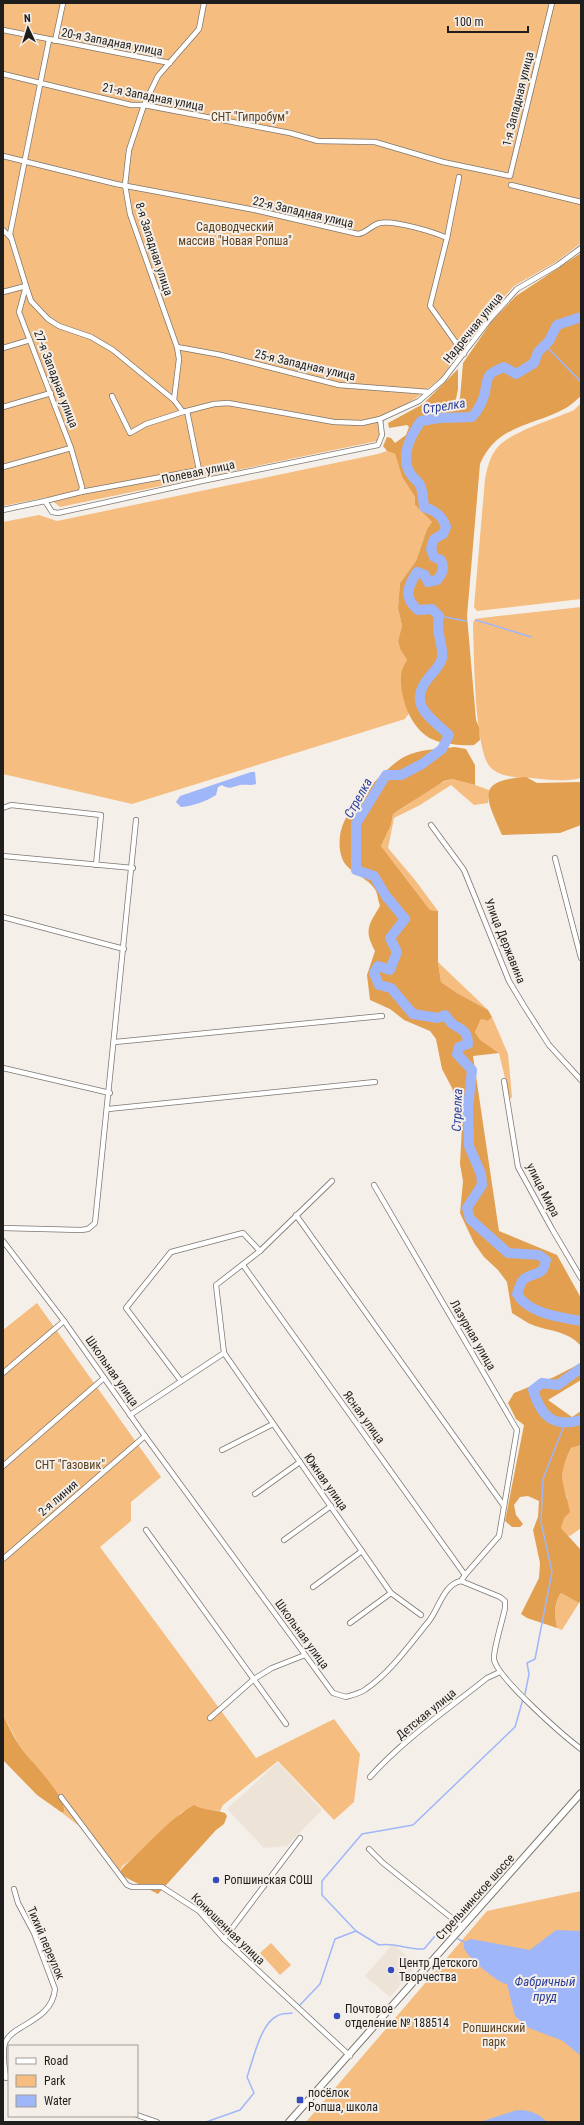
<svg xmlns="http://www.w3.org/2000/svg" width="584" height="2125" font-family="'Roboto Condensed',sans-serif">
<style>
.built{fill:#eee3d7}
.green{fill:#f5bd7f}
.forest{fill:#e29f50}
.water{fill:#9fb6f9}
.lines{fill:none;stroke-linecap:round;stroke-linejoin:round}
.stream{stroke:#9fb6f9;stroke-width:1.5}
.river{stroke:#9fb6f9;stroke-width:10}
.minor-casing{stroke:#7c7771;stroke-width:6}
.secondary-casing{stroke:#7c7771;stroke-width:8}
.minor{stroke:#fff;stroke-width:4.5}
.secondary{stroke:#fff;stroke-width:6}
.poi-dot{fill:#344bbd;stroke:#f5efe9;stroke-width:1.5}
.labels{text-anchor:middle;dominant-baseline:central;stroke-width:4;stroke-linejoin:round;paint-order:stroke}
.street-label{font-size:12px;fill:#201e1c;stroke:#f5efe9}
.park-label{font-size:12px;fill:#5b3f1e;stroke:#f5efe9}
.poi-label{font-size:12px;fill:#201e1c;stroke:#f5efe9;text-anchor:start}
.water-label{font-size:13px;font-style:italic;fill:#2b3f9d;stroke:#f5efe9}
</style>
<rect width="100%" height="100%" fill="#f5efe9"/>
<g class="built">
<path d="M 278,1762 L 322,1810 L 287,1846 L 264,1848 L 227,1809 Z"/>
<path d="M 393,1944 L 417,1965 L 390,1997 L 365,1976 Z"/>
</g>
<g class="green">
<path d="M 3,3 L 581,3 L 581,243 L 556,262 L 514,286 L 487,316 L 441,378 L 416,398 L 385,418 L 377,441 L 60,507 L 48,497 L 3,506 Z"/>
<path d="M 581,403 L 581,599 L 477,611 L 474,607 L 485,479 C 487,469 490,456 497,448 C 510,432 554,419 574,410 Z"/>
<path d="M 387,451 L 395,454 L 402,477 L 415,497 L 415,505 L 432,522 L 427,529 L 416,561 L 400,583 L 398,608 L 402,626 L 398,641 L 400,649 L 407,660 C 399,679 401,695 409,713 L 405,719 L 132,804 L 3,774 L 3,522 L 39,515 L 57,521 L 378,454 Z"/>
<path d="M 581,607 L 581,778 C 566,782 547,780 532,778 C 518,777 502,778 491,768 C 474,752 474,649 473,623 L 475,619 L 481,618 Z"/>
<path d="M 452,779 L 475,785 L 489,790 L 488,803 L 474,805 L 451,785 L 420,805 L 394,818 L 388,848 L 415,880 L 438,911 L 430,910 L 381,846 L 391,825 L 393,814 C 414,803 429,785 452,779 Z"/>
<path d="M 438,962 L 488,1010 L 457,993 L 441,982 Z"/>
<path d="M 492,1017 L 508,1054 L 512,1097 L 510,1099 L 499,1053 L 479,1040 L 475,1032 L 481,1019 L 488,1021 Z"/>
<path d="M 37,1303 L 161,1477 L 131,1502 L 131,1521 L 100,1547 L 256,1758 L 334,1719 L 360,1754 L 354,1802 L 334,1820 L 278,1761 L 223,1805 L 220,1811 L 201,1809 L 182,1812 L 134,1858 L 122,1866 L 119,1874 L 79,1826 L 61,1812 L 64,1811 L 53,1788 L 19,1745 L 3,1715 L 3,1330 Z"/>
<path d="M 581,1445 L 581,1528 L 570,1536 L 567,1535 L 561,1528 L 567,1497 L 562,1485 L 563,1466 L 571,1448 Z"/>
<path d="M 561,1593 L 579,1603 L 562,1630 L 557,1628 C 555,1615 553,1605 561,1593 Z"/>
<path d="M 581,1891 L 581,2122 L 306,2122 L 487,1911 Z"/>
<path d="M 271,1943 L 291,1965 L 280,1975 L 260,1953 Z"/>
</g>
<g class="forest">
<path d="M 581,253 L 581,396 C 576,400 571,405 566,408 C 534,426 497,424 480,464 L 467,616 L 476,720 L 479,727 L 480,740 L 474,745 C 465,746 443,744 434,740 C 412,731 400,700 401,677 C 401,671 404,665 407,660 L 400,649 L 398,641 L 402,626 L 398,608 L 400,583 L 416,561 L 427,529 L 432,522 L 415,505 L 415,497 L 402,477 L 395,454 L 387,451 L 383,446 L 387,437 L 391,438 L 395,443 L 406,435 L 409,427 L 407,425 L 389,428 L 388,423 L 423,404 L 458,369 L 458,389 L 455,404 L 456,405 L 460,398 L 463,363 L 492,321 L 516,296 Z"/>
<path d="M 455,747 L 466,749 L 475,765 L 475,785 L 452,779 L 444,781 L 393,814 L 391,825 L 381,846 L 430,910 L 438,911 L 438,962 L 441,982 L 457,993 L 488,1010 L 492,1017 L 488,1021 L 481,1019 L 475,1032 L 480,1040 L 499,1053 L 473,1056 L 499,1231 L 557,1255 L 581,1298 L 581,1346 C 566,1329 547,1332 528,1323 C 523,1320 517,1316 512,1313 L 507,1282 L 498,1270 L 484,1257 L 474,1243 L 460,1213 L 463,1181 L 460,1164 L 462,1126 L 452,1088 L 442,1069 L 436,1039 L 430,1031 L 404,1020 L 390,1009 L 370,1000 L 367,975 L 375,951 C 364,930 368,926 380,906 C 378,901 378,896 376,891 C 369,877 347,873 342,858 C 338,847 339,832 344,822 C 352,804 387,766 404,757 C 420,749 438,749 455,747 Z"/>
<path d="M 526,777 L 537,783 L 581,782 L 581,825 L 560,833 L 502,835 C 486,798 474,780 526,777 Z"/>
<path d="M 581,1363 L 581,1380 L 548,1400 L 572,1417 L 581,1411 L 581,1445 L 571,1448 C 556,1479 564,1482 570,1512 L 564,1518 L 561,1528 L 581,1550 L 581,1600 L 579,1603 L 561,1593 C 553,1605 555,1615 557,1628 L 527,1618 L 521,1614 L 539,1578 L 540,1563 L 533,1530 L 538,1517 L 539,1501 L 528,1496 L 520,1497 L 514,1505 L 516,1515 L 523,1524 L 520,1527 L 512,1527 L 505,1521 L 524,1425 L 516,1419 L 508,1403 L 514,1393 L 554,1377 Z"/>
<path d="M 3,1715 C 8,1725 13,1736 19,1745 C 29,1760 66,1795 64,1812 L 61,1812 L 37,1795 L 3,1760 Z"/>
<path d="M 194,1805 C 204,1811 214,1809 225,1813 L 227,1816 L 224,1824 L 216,1830 L 158,1894 L 119,1874 C 123,1865 129,1863 135,1856 C 154,1838 171,1818 194,1805 Z"/>
</g>
<g class="water">
<path d="M 251,772 L 255,772 L 256,784 C 251,786 246,784 240,785 C 232,787 229,790 222,785 L 218,787 L 216,795 C 205,802 193,806 181,807 L 176,802 L 180,796 Z"/>
<path d="M 556,1930 L 581,1931 L 581,2056 L 563,2041 L 529,2028 L 515,2016 L 507,1984 C 499,1984 467,1957 464,1948 C 464,1947 464,1942 464,1942 L 471,1939 L 530,1950 Z"/>
<path d="M 517,2110 C 530,2110 538,2113 547,2122 L 480,2122 Z"/>
</g>
<g class="lines">
<g class="stream">
<path d="M 545,345 L 581,382"/>
<path d="M 439,616 L 466,621"/>
<path d="M 476,620 L 531,637"/>
<path d="M 525,1694 L 529,1674 L 527,1663 L 535,1659 L 552,1572 L 541,1522 L 543,1479 L 565,1423"/>
<path d="M 356,1931 L 379,1945 C 394,1942 408,1950 424,1949 L 435,1936 L 451,1932"/>
<path d="M 458,1939 L 464,1942"/>
<path d="M 299,2006 L 320,1984 L 335,1939 L 356,1931 L 322,1895 L 322,1881 L 362,1834 L 413,1825 L 515,1727 L 523,1699"/>
<path d="M 206,2122 L 240,2110 L 254,2093 L 247,2077 C 253,2061 260,2024 277,2016 C 281,2013 288,2014 292,2013"/>
</g>
<g class="river">
<path d="M 581,317 L 557,325 L 549,341 L 538,352 L 534,363 L 516,374 L 504,367 C 487,374 488,374 485,392 C 483,402 478,410 472,417 L 440,418 L 421,421 C 411,435 400,456 410,473 C 413,478 418,481 420,485 C 423,491 423,500 424,507 C 435,511 442,515 446,527 L 443,534 L 434,539 L 431,549 L 434,557 L 441,560 C 445,569 442,574 437,580 L 428,582 L 425,575 L 417,572 C 407,588 403,597 418,610 L 432,609 L 439,616 C 435,633 444,646 442,658 C 440,666 435,670 430,676 C 406,704 429,716 449,735 L 442,749 L 422,764 L 401,775 L 386,775 L 356,824 L 356,870 L 374,876 L 386,896 L 405,919 L 390,938 L 397,952 L 390,970 L 378,966 L 374,973 L 379,985 L 391,988 L 413,1014 L 438,1018 L 445,1015 C 448,1018 450,1023 454,1025 C 463,1030 468,1032 468,1044 L 459,1047 L 457,1054 L 472,1070 L 468,1108 L 469,1146 L 481,1174 L 482,1185 L 467,1208 L 470,1219 L 508,1253 L 539,1255 L 546,1260 C 543,1278 534,1271 524,1279 C 520,1283 519,1289 517,1294 C 529,1314 560,1317 581,1321"/>
<path d="M 581,1368 L 558,1385 L 542,1383 L 533,1390 C 541,1416 553,1428 581,1420"/>
</g>
<defs>
<g id="minor">
<path d="M 3,30 L 170,63"/>
<path d="M 55,41 L 63,3"/>
<path d="M 3,74 L 131,105 L 144,105 L 290,133 L 318,141 L 375,142 L 443,162 L 510,176 L 552,3"/>
<path d="M 3,156 L 116,184 L 255,210 L 358,234 C 367,233 371,225 380,223 C 394,220 434,232 447,238 L 430,306 L 464,354"/>
<path d="M 511,185 L 581,202"/>
<path d="M 3,230 L 11,238"/>
<path d="M 447,238 L 459,177"/>
<path d="M 3,292 L 26,286 L 31,301 L 48,319 L 59,326 L 91,337 L 113,350 L 174,400 L 183,412 L 146,424 L 130,433 L 112,396"/>
<path d="M 177,347 L 221,355 L 339,385 L 429,392"/>
<path d="M 3,348 L 30,340"/>
<path d="M 174,400 L 179,359 L 177,347 L 130,214 L 125,185 L 129,150 L 144,105 L 158,76 L 199,29 L 204,3"/>
<path d="M 3,407 L 51,393"/>
<path d="M 183,412 L 214,404 L 228,403 L 334,422 L 362,423 L 380,419 L 419,401 L 443,380 L 490,319 L 517,289 L 558,265 L 581,248"/>
<path d="M 3,467 L 71,448"/>
<path d="M 81,492 L 199,470 L 187,411"/>
<path d="M 45,501 L 81,492 L 82,487 L 71,448 L 19,312 L 26,286 L 10,234 L 49,40"/>
<path d="M 3,510 L 45,501 L 52,512 L 58,513 L 202,481 L 378,445 L 382,435 L 380,419"/>
<path d="M 3,808 L 11,805 L 101,815 L 96,865"/>
<path d="M 431,825 L 464,870 L 509,981 L 524,1006 L 549,1045 L 581,1080"/>
<path d="M 3,856 L 133,868"/>
<path d="M 555,858 L 581,958"/>
<path d="M 3,917 L 124,949"/>
<path d="M 115,1042 L 382,1016"/>
<path d="M 3,1068 L 110,1093"/>
<path d="M 504,1081 L 518,1167 L 552,1229 L 581,1278"/>
<path d="M 108,1109 L 375,1082"/>
<path d="M 374,1185 L 517,1430 L 499,1536 L 465,1575"/>
<path d="M 296,1215 L 504,1506"/>
<path d="M 3,1228 L 81,1230 L 88,1229 L 95,1223 L 136,820"/>
<path d="M 3,1241 L 64,1321 L 145,1436 L 333,1693 L 346,1697 C 353,1695 361,1693 366,1689 C 391,1672 410,1644 429,1621 C 439,1608 444,1584 461,1581 L 500,1597 L 505,1601 L 505,1608 C 503,1619 493,1650 494,1659 C 496,1677 565,1737 581,1749"/>
<path d="M 243,1265 L 465,1575 L 461,1581"/>
<path d="M 224,1353 L 391,1593 L 421,1615"/>
<path d="M 3,1373 L 64,1321"/>
<path d="M 181,1381 L 126,1308 L 171,1252 L 243,1233 L 260,1251"/>
<path d="M 130,1415 L 224,1353 L 216,1285 L 260,1251 L 332,1181"/>
<path d="M 222,1450 L 273,1424"/>
<path d="M 3,1466 L 104,1378"/>
<path d="M 255,1494 L 300,1462"/>
<path d="M 146,1530 L 286,1724"/>
<path d="M 284,1540 L 331,1506"/>
<path d="M 3,1559 L 145,1436"/>
<path d="M 313,1587 L 362,1551"/>
<path d="M 350,1623 L 391,1593"/>
<path d="M 210,1718 L 254,1679 L 272,1668 L 305,1655"/>
<path d="M 370,1777 C 404,1739 447,1710 487,1678 L 500,1672"/>
<path d="M 61,1797 L 127,1885 L 132,1887 L 162,1887 L 199,1911 L 224,1939 L 350,2056"/>
<path d="M 369,1849 L 383,1863 L 463,1927"/>
<path d="M 224,1939 L 300,1838"/>
<path d="M 6,2078 C 5,2068 1,2050 6,2041 C 14,2024 52,2021 55,1989 L 34,1933 L 18,1903 L 14,1889"/>
<path d="M 137,2115 L 157,2122"/>
</g>
<path id="secondary" d="M 289,2122 L 581,1793"/>
</defs>
<use href="#minor" class="minor-casing"/>
<use href="#secondary" class="secondary-casing"/>
<use href="#minor" class="minor"/>
<use href="#secondary" class="secondary"/>
</g>
<g class="poi-dot">
<circle cx="216" cy="1880" r="4"/>
<circle cx="391" cy="1970" r="4"/>
<circle cx="337" cy="2016" r="4"/>
<rect x="296" y="2096" width="8" height="8" rx="2"/>
</g>
<g class="labels">
<g class="street-label">
<text transform="translate(112 42) rotate(11)">20-я Западная улица</text>
<text transform="translate(153 97) rotate(11)">21-я Западная улица</text>
<text transform="translate(518 99) rotate(-76)">1-я Западная улица</text>
<text transform="translate(303 212) rotate(13)">22-я Западная улица</text>
<text transform="translate(154 249) rotate(72)">8-я Западная улица</text>
<text transform="translate(473 328) rotate(-51)">Надречная улица</text>
<text transform="translate(305 365) rotate(13)">25-я Западная улица</text>
<text transform="translate(56 379) rotate(69)">27-я Западная улица</text>
<text transform="translate(198 472) rotate(-12)">Полевая улица</text>
<text transform="translate(505 941) rotate(68)">Улица Державина</text>
<text transform="translate(543 1190) rotate(63)">улица Мира</text>
<text transform="translate(473 1335) rotate(60)">Лазурная улица</text>
<text transform="translate(112 1371) rotate(55)">Школьная улица</text>
<text transform="translate(364 1417) rotate(54)">Ясная улица</text>
<text transform="translate(326 1482) rotate(55)">Южная улица</text>
<text transform="translate(58 1498) rotate(-41)">2-я линия</text>
<text transform="translate(302 1634) rotate(54)">Школьная улица</text>
<text transform="translate(426 1714) rotate(-39)">Детская улица</text>
<text transform="translate(475 1897) rotate(-48)">Стрельнинское шоссе</text>
<text transform="translate(228 1929) rotate(44)">Конюшенная улица</text>
<text transform="translate(46 1943) rotate(67)">Тихий переулок</text>
</g>
<g class="park-label">
<text x="250" y="117">СНТ "Гипробум"</text>
<text x="235" y="227">Садоводческий<tspan x="235" dy="14">массив "Новая Ропша"</tspan></text>
<text x="70" y="1465">СНТ "Газовик"</text>
<text x="494" y="2028">Ропшинский<tspan x="494" dy="14">парк</tspan></text>
</g>
<g class="poi-label">
<text x="224" y="1880">Ропшинская СОШ</text>
<text x="399" y="1963">Центр Детского<tspan x="399" dy="14">Творчества</tspan></text>
<text x="345" y="2009">Почтовое<tspan x="345" dy="14">отделение № 188514</tspan></text>
<text x="308" y="2093">посёлок<tspan x="308" dy="14">Ропша, школа</tspan></text>
</g>
<g class="water-label">
<text transform="translate(444 406) rotate(-9)">Стрелка</text>
<text transform="translate(358 798) rotate(-61)">Стрелка</text>
<text transform="translate(457 1110) rotate(-88)">Стрелка</text>
<text x="545" y="1981">Фабричный<tspan x="545" dy="15">пруд</tspan></text>
</g>
</g>
<rect width="584" height="2125" fill="none" stroke="#201e1c" stroke-width="8"/>
<rect x="8" y="2045" width="130" height="72" fill="#f5efe9" stroke="#a09b97"/>
<rect x="16" y="2058" width="20" height="6" fill="#ffffff" stroke="#a09b97"/>
<text x="44" y="2065" font-size="12" fill="#201e1c">Road</text>
<rect x="16" y="2075" width="20" height="12" fill="#f5bd7f" stroke="#a09b97"/>
<text x="44" y="2085" font-size="12" fill="#201e1c">Park</text>
<rect x="16" y="2095" width="20" height="12" fill="#9fb6f9" stroke="#a09b97"/>
<text x="44" y="2105" font-size="12" fill="#201e1c">Water</text>
<g transform="translate(28 28) rotate(356)" stroke="#f5efe9" stroke-width="3" paint-order="stroke">
<path d="M0-3L7 15L0 10L-7 15Z" fill="#201e1c"/>
<text y="-6" font-size="11" font-weight="bold" text-anchor="middle" fill="#201e1c">N</text>
</g>
<path d="M448 26v6h80v-6" fill="none" stroke="#201e1c" stroke-width="2"/>
<text x="454" y="26" font-size="12" fill="#201e1c" stroke="#f5efe9" stroke-width="3" paint-order="stroke">100 m</text>
</svg>
